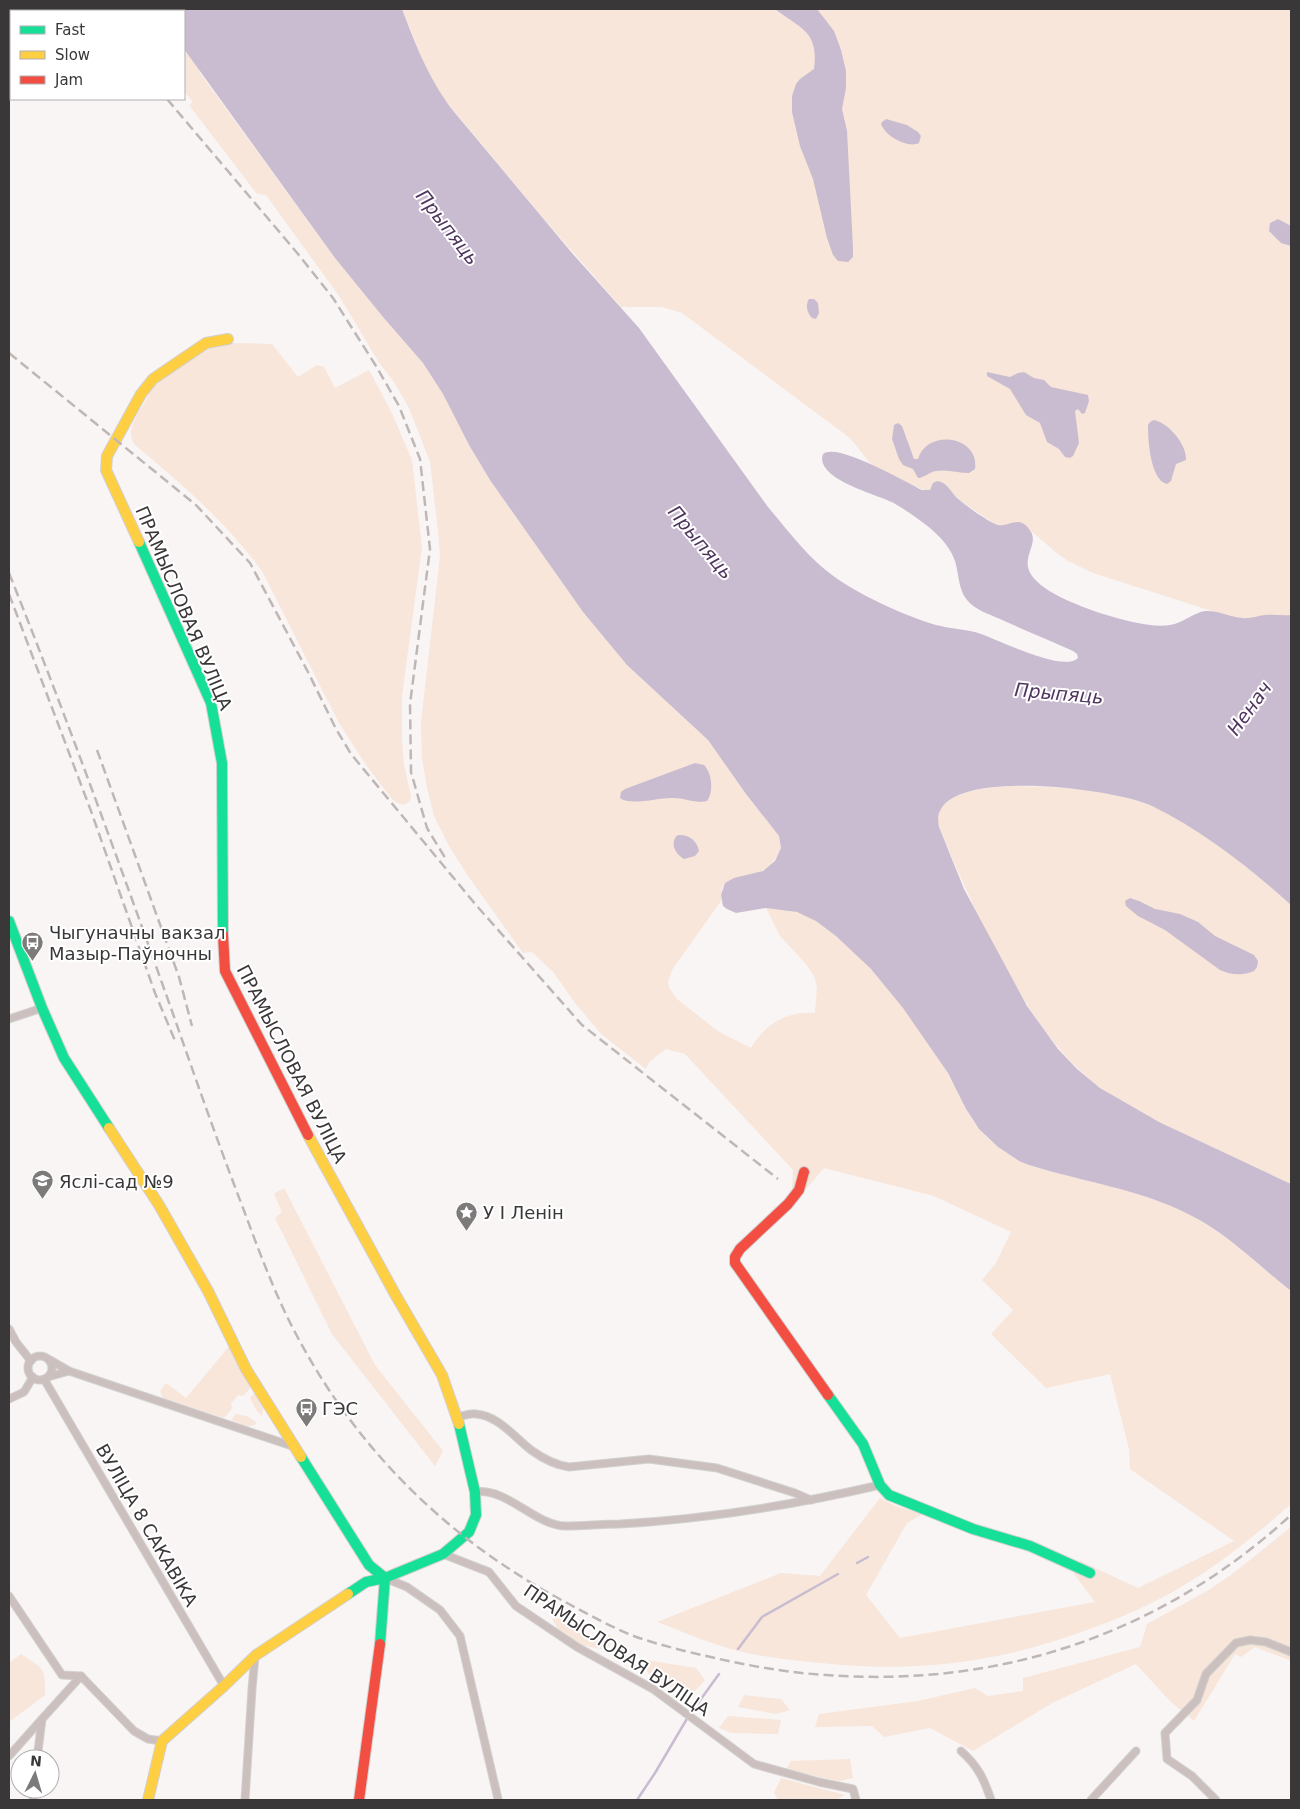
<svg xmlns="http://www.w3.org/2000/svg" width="1300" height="1809" font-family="'DejaVu Sans',sans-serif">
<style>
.green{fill:#f7e6d9}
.water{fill:#c9bcd0}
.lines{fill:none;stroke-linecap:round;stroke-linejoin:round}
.stream{stroke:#c9bcd0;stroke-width:2.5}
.street-casing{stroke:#d2d0d0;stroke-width:9}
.fast-casing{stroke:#d2d0d0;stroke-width:12}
.slow-casing{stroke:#d2d0d0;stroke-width:12}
.jam-casing{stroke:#d2d0d0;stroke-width:12}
.street{stroke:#ccc0be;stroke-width:7}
.fast{stroke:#16e098;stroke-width:10}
.slow{stroke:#ffcf43;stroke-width:10}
.jam{stroke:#f24e42;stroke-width:10}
.rail{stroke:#beb7b6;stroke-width:2.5;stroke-dasharray:10 5;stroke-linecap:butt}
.labels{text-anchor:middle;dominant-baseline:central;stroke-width:4;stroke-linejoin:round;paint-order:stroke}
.street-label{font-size:18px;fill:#3a3738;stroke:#fff}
.poi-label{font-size:18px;fill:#3a3738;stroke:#fff;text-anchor:start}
.water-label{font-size:19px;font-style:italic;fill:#4f355e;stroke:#fff}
</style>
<rect width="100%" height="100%" fill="#f9f5f5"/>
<g class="green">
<path d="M 118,9 L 181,9 L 181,11 L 120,11 Z"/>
<path d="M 402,9 L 1291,9 L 1291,645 L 1215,612 L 1093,573 L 1068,561 L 1058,554 L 1024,525 L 998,525 L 994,523 L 962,502 L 942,483 L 933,483 L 932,489 L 928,491 C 919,489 875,468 869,462 C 861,453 856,443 846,435 L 682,313 L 662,307 L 621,307 L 543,218 L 444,99 L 428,73 Z"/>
<path d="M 184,19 L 200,73 L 335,258 L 383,317 L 423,363 L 443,394 L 469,445 L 490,480 L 583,612 L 627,665 L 708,740 L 746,794 L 779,836 L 781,848 L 779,854 L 769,867 L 756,874 L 725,883 L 722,888 L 721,901 L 672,970 L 668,982 L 669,988 L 677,999 L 719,1032 L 751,1048 C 765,1024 787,1011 815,1013 L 817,987 L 814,976 L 806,964 L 780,936 L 766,908 C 780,909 795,910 807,916 C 821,922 833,933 844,943 C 886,980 919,1026 948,1074 C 955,1086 961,1099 967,1111 C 981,1136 1003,1154 1029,1165 C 1083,1182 1140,1189 1190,1215 C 1226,1233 1259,1266 1291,1291 L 1291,1504 C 1258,1533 1224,1561 1186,1584 C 1155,1603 1121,1618 1087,1630 C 998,1663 915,1673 820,1663 C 791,1660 760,1657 731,1649 C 706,1642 681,1631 657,1622 L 781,1573 L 820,1576 L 880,1498 L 895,1506 L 923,1514 L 907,1523 L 866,1595 L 900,1638 L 1095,1602 L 1074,1574 L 1080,1561 L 1138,1588 L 1234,1541 L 1130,1469 L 1129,1449 L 1110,1374 L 1046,1388 L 991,1334 L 1013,1310 L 982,1280 L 996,1263 L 1011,1232 L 934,1196 L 824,1168 L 793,1204 L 786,1201 L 792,1190 L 793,1170 L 685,1054 L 666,1049 L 649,1062 L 646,1069 L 601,1034 L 575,1003 L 554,973 L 532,952 L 523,953 L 468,876 L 449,846 L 434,816 L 427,788 L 422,758 L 421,722 L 440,557 L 438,530 L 430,462 L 409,408 L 394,382 L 380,364 L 339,296 L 266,195 L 257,194 L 189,105 L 193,102 L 184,91 Z"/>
<path d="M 231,343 L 272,344 L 298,377 L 317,365 L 324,367 L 335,388 L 369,370 L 391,411 L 412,460 L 422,547 L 402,696 L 402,741 L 404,765 L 411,796 L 410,801 C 403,807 398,804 392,799 L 366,765 L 339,723 L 262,571 C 226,522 182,484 135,445 C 127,434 132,425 138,413 C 143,406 147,397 152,390 C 163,375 195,353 212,347 C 218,345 225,344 231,343 Z"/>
<path d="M 1014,786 C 1059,787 1106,788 1149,805 C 1197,823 1252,870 1291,905 L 1291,1184 C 1257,1168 1222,1152 1188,1136 C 1158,1121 1125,1107 1098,1086 C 1053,1051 1025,1004 998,954 C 976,913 957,870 939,827 C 938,823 937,819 938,815 C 943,789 993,787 1014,786 Z"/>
<path d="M 284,1188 L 375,1365 L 443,1451 L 435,1466 L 332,1334 L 275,1218 L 282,1212 L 274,1194 Z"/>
<path d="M 231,1344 L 252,1386 L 243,1396 L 238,1395 L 231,1404 L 232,1408 L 224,1418 L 163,1398 L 160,1391 L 166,1383 L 186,1398 Z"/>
<path d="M 256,1391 L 264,1406 L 262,1416 L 256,1410 L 250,1398 Z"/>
<path d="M 236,1414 L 249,1417 L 257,1423 C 249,1430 240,1424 231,1420 Z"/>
<path d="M 1291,1527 L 1291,1661 L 1255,1647 L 1241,1657 L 1235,1654 L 1194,1721 L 1170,1701 L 1136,1664 L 1054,1702 L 973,1751 L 930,1728 L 884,1737 L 872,1726 L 815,1727 L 819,1714 L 918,1701 L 975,1688 L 988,1696 L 1023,1691 L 1023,1678 L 1140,1647 L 1147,1624 L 1207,1591 L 1235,1572 Z"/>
<path d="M 565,1616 L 573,1629 L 592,1639 L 600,1630 L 614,1637 L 606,1650 L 566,1642 L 552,1619 Z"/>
<path d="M 21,1654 C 45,1670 45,1667 45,1695 L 9,1722 L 9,1663 Z"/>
<path d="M 640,1659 L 696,1668 L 705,1680 L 695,1691 L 654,1682 Z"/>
<path d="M 744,1695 L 781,1699 L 790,1710 L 776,1714 L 738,1707 Z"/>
<path d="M 728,1716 L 781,1720 L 778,1734 L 731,1733 L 719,1728 Z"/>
<path d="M 850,1759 L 853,1778 L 839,1781 L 786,1770 L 791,1761 Z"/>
<path d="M 781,1778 L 845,1795 L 835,1800 L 778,1800 L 774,1793 Z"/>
</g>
<g class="water">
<path d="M 156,9 L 402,9 C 416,46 430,82 455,113 L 572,253 L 639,328 L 768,507 C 789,532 809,559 836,578 C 863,597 906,616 936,625 C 951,629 967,629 981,634 C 999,640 1063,673 1078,658 L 1077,654 L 1073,651 C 1049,640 1024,630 1000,619 C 989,614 975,610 967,600 C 958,589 959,574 955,561 C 948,539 923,522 905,510 C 900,507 895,503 889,501 C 874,494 814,478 823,454 C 837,442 905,482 922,490 L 930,490 L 933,483 C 937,481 937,481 941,482 C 948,485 952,493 957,498 C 964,504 971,509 978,514 C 984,517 991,523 998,525 C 1010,527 1018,515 1029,529 C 1044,547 1008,562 1045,588 C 1068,605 1142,630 1170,625 C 1183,623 1193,613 1205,611 C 1218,610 1230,617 1242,618 C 1250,619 1257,616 1265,615 C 1274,614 1282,616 1291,615 L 1291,905 C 1249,867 1203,831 1152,806 C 1117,789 963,769 941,809 C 937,815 938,820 939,827 L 964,889 L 1027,1006 L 1058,1049 L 1077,1069 L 1100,1088 L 1159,1122 L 1291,1184 L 1291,1291 C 1259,1266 1227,1233 1190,1215 C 1140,1189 1083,1182 1029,1165 L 1019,1161 L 998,1147 L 979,1129 L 966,1109 L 948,1073 L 903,1008 L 871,969 L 836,936 L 816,921 L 797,912 L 766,908 L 736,913 L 727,909 L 723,906 L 721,895 L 725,883 L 734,878 L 763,871 L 775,861 L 781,848 L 779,836 L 746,794 L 708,740 L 627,665 L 583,612 L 490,480 L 469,445 L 443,394 L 423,363 L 383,317 L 335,258 L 184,49 L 184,11 L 157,11 Z"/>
<path d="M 775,9 L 817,9 L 834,31 L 841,50 L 846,71 L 846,88 L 842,109 L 847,131 L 853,248 L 853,257 L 848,262 L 838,261 L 833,255 L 827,238 L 813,179 L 800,146 L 792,112 L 792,96 L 796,84 L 800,79 L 814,69 C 819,31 801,29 775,9 Z"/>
<path d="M 886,119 L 907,125 L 918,132 L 921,136 L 919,143 C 908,149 883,135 881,123 Z"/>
<path d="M 1278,219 L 1291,226 L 1291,246 L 1281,243 L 1269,231 L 1270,223 Z"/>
<path d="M 809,299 L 814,299 L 818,303 L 819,313 L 816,319 L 812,318 C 807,313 805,305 809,299 Z"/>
<path d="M 987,372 L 1010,377 L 1018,373 L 1024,372 L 1034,378 L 1044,380 L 1051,387 L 1088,395 L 1089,401 L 1085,413 L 1082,414 L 1078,409 L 1075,411 L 1079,443 L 1073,456 L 1070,458 L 1065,457 L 1059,449 L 1047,442 L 1040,423 L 1026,415 L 1010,389 L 987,376 Z"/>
<path d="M 1154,420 C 1169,423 1187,445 1186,460 L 1176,464 L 1171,481 L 1167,484 C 1150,480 1148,439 1148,425 L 1150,422 Z"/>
<path d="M 898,423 L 902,426 L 914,459 L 918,459 C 927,428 980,436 975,469 L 969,473 C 958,473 948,469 936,471 C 929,472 924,478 918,478 L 913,469 L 903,465 L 899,459 L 892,439 L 894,425 Z"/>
<path d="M 695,763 L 704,765 C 712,773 714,792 707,801 C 697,804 683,797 671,798 C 658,798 630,806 620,798 L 621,792 L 625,789 Z"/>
<path d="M 678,835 C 688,834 697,840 699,851 L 695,856 L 684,859 C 675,854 669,842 678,835 Z"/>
<path d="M 1130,898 L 1139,901 L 1155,909 L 1180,914 L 1198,922 L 1215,936 L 1254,955 L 1258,961 L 1257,967 L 1254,971 C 1242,976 1231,975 1220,970 L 1165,930 L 1138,916 L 1126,906 L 1125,901 Z"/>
</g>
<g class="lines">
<g class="stream">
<path d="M 857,1563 L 868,1557"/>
<path d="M 738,1649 L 762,1617 L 838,1574"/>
<path d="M 637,1800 L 655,1773 L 688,1717 L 719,1674"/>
</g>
<defs>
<g id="street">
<path d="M 9,1019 L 42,1008"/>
<path d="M 9,1329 L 16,1342 L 31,1361"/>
<circle cx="40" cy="1368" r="12"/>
<path d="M 50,1360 L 69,1371 L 295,1447"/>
<path d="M 48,1377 L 69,1371"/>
<path d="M 44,1379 L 224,1686"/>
<path d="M 9,1399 L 24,1392 L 33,1377"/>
<path d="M 457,1417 C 463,1416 470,1413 476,1414 C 499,1416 514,1437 531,1450 C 542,1458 555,1465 569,1467 L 649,1459 L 717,1468 L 795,1493 L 811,1500"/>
<path d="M 475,1492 C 507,1487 535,1526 566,1526 C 584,1526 602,1524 620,1524 C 707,1519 794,1505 880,1485"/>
<path d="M 443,1554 L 489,1572 L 516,1606 L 577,1647 L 653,1689 L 754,1764 L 819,1782 L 853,1789 L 856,1800"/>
<path d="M 385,1578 L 407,1587 L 440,1610 L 460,1636 L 498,1799"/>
<path d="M 9,1596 L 62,1675 L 81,1676"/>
<path d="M 961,1751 C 978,1766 984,1779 991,1800"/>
<path d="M 9,1756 L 42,1719"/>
<path d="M 37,1759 L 42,1719 L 81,1676 L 134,1731 L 148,1739 L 162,1741"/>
<path d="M 33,1800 L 34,1789"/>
<path d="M 245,1800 L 252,1689 L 255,1656"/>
<path d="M 1091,1800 L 1136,1751"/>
<path d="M 1216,1800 L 1192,1776 L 1167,1759 L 1165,1733 L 1197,1700 L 1206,1674 L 1236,1643 L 1250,1640 L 1266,1642 L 1291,1652"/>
</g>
<g id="fast">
<path d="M 139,542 L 211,703 L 222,763 L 223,935"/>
<path d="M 9,921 L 42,1008 L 64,1058 L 109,1128"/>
<path d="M 828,1395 L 863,1444 L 880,1485 L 889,1495 L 973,1529 L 1030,1546 L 1090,1573"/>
<path d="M 301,1457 L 369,1565 L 385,1578 L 380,1644"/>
<path d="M 348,1594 L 366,1582 L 385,1578 L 443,1554 L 469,1532 L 476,1515 L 475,1492 L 459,1424"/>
</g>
<g id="slow">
<path d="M 139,542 L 106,470 L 107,456 L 141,394 L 153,379 L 206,343 L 228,339"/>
<path d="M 109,1128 L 159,1205 L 208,1291 L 246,1369 L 301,1457"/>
<path d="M 308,1135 L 395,1294 L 442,1375 L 459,1424"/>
<path d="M 148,1800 L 162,1741 L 224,1686 L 256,1655 L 348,1594"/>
</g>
<g id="jam">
<path d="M 223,935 L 225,971 L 308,1135"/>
<path d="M 804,1172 L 799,1190 L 788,1204 L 740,1249 L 735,1257 L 735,1263 L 828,1395"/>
<path d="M 359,1800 L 380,1644"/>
</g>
</defs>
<use href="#street" class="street-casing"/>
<use href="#fast" class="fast-casing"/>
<use href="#slow" class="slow-casing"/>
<use href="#jam" class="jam-casing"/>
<use href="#street" class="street"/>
<use href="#fast" class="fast"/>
<use href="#slow" class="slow"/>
<use href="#jam" class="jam"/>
<g class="rail">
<path d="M 89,9 L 91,11"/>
<path d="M 167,99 L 298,254 L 333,298 L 376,366 L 399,406 L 420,459 L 430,549 L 410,704 L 411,772 L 427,828 L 447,861"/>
<path d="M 9,353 L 196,505 L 250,563 L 308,672 L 336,729 L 351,754 L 476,905 L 582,1025 L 778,1179"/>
<path d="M 9,573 C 67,718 120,865 172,1011 C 195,1077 218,1143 243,1208 C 259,1251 275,1295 297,1336 C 359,1453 452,1543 569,1604 C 589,1615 610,1626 631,1635 C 650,1642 669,1647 689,1652 C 735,1663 778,1672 826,1675 C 1001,1688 1161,1634 1291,1515"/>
<path d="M 9,594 L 91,811 L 155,993 L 176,1043"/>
<path d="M 97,750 L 179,977 L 192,1026"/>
</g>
</g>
<defs>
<symbol id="bus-pin" viewBox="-11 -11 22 30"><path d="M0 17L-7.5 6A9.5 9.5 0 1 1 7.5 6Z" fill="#7d7a7a" stroke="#fff"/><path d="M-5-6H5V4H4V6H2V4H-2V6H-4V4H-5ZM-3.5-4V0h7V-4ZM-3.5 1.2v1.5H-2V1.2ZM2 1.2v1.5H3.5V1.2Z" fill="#fff"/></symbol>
<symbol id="school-pin" viewBox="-11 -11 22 30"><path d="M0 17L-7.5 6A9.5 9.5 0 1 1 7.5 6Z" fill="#7d7a7a" stroke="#fff"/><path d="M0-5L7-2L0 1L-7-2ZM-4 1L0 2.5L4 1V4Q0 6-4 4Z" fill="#fff"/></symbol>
<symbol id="sight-pin" viewBox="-11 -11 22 30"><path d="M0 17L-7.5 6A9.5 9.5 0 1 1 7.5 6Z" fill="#7d7a7a" stroke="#fff"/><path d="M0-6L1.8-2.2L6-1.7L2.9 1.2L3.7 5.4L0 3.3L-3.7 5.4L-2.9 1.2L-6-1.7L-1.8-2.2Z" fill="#fff"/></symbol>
</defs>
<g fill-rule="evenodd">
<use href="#bus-pin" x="20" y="930" width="25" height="34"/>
<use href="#school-pin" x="30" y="1168" width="25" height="34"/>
<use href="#sight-pin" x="454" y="1200" width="25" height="34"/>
<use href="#bus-pin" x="294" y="1396" width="25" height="34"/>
</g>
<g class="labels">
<g class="street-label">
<text transform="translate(184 608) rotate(67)">ПРАМЫСЛОВАЯ ВУЛІЦА</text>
<text transform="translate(292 1064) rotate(63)">ПРАМЫСЛОВАЯ ВУЛІЦА</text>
<text transform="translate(147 1525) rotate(60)">ВУЛІЦА 8 САКАВІКА</text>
<text transform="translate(617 1650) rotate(34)">ПРАМЫСЛОВАЯ ВУЛІЦА</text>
</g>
<g class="poi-label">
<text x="49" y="932">Чыгуначны вакзал<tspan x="49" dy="21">Мазыр-Паўночны</tspan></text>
<text x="59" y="1181">Яслі-сад №9</text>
<text x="483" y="1212">У І Ленін</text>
<text x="322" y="1408">ГЭС</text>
</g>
<g class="water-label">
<text transform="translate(448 227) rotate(52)">Прыпяць</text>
<text transform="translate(701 542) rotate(50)">Прыпяць</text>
<text transform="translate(1059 693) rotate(5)">Прыпяць</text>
<text transform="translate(1249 708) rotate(-54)">Ненач</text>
</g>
</g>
<rect width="1300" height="1809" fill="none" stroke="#3a3738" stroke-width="20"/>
<rect x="10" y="10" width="175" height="90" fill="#ffffff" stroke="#b0afaf"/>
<rect x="20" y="26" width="25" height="8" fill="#16e098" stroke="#b0afaf"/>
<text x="55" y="35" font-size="15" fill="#3a3738">Fast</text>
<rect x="20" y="51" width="25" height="8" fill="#ffcf43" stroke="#b0afaf"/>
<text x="55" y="60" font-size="15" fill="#3a3738">Slow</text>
<rect x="20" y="76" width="25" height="8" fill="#f24e42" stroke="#b0afaf"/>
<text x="55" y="85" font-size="15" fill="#3a3738">Jam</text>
<g transform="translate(35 1774) rotate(5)"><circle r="24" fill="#ffffff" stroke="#b0afaf"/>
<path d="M0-4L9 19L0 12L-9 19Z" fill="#7d7a7a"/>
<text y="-8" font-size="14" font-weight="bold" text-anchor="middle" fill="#3a3738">N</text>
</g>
</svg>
